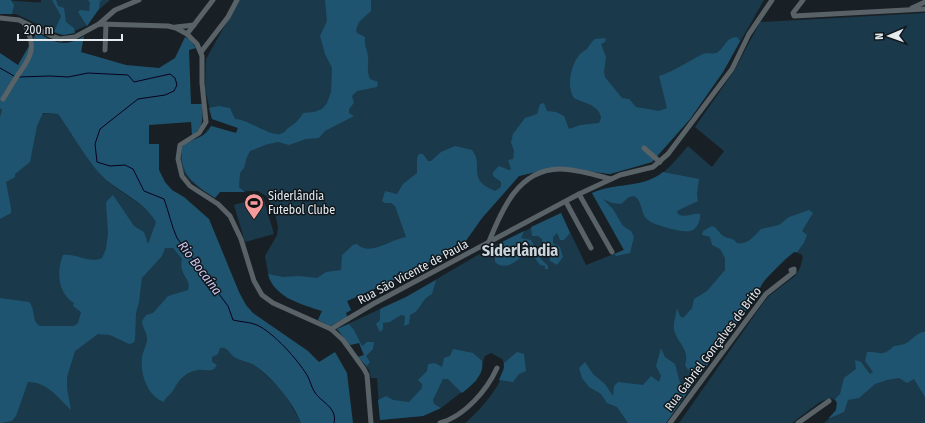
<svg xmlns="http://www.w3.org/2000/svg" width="925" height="423" font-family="'Fira Sans Condensed',sans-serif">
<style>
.green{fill:#1a394a}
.forest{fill:#1e546f}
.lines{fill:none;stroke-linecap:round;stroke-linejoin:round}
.stream{stroke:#09001f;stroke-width:1}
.minor{stroke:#586267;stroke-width:5}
.labels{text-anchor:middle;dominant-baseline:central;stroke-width:3;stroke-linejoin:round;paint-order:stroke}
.poi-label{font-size:12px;fill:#e5eaee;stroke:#10171c;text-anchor:start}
.street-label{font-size:12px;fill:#e5eaee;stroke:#10171c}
.water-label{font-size:13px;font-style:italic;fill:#cdc6f1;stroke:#10171c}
.district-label{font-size:16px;font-weight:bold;fill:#cad5db;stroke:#10171c}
</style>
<rect width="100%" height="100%" fill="#192025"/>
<g class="green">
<path d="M 0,0 C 14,0 28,3 41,2 L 41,0 L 110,0 L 96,12 L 88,25 L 66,35 L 58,34 L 16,14 L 0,14 Z"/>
<path d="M 239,0 L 764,0 L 723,72 L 690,119 L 652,162 L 610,174 L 557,167 L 519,176 L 482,218 L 465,242 L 408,274 L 347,301 L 351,310 L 346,313 L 347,317 L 330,326 L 318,320 L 322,311 L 287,298 L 273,286 L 269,279 L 265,256 L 277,235 L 278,227 L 274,209 L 266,196 L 258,191 L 220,192 L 215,198 C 203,190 179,178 181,159 C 182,154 186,147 189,142 L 203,135 L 211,126 L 236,133 L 238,128 L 212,119 L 205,89 L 206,59 Z"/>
<path d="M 925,13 L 925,423 L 824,423 C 831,417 839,411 836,401 L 831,398 L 820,402 L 792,423 L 679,423 L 763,303 L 769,296 L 795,276 L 800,268 L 803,257 L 801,254 L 794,252 L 767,277 L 748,308 L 666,423 L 465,423 C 478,413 512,376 502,359 L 491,353 L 485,356 L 476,381 L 441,408 L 423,416 L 380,420 L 377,378 L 371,378 L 369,370 L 358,357 L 364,355 L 359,343 L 350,345 L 337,329 L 406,297 L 488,249 L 561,213 L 586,265 L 624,250 L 592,193 C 610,185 631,188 649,181 C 665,175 677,158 688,146 L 712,167 L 724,151 L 695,127 L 734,71 L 760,22 Z"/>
<path d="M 0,108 L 27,113 L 58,114 L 101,175 L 112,185 L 151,212 L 164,235 L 202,286 L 233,356 L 256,366 L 284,392 L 301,423 L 0,423 Z"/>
<path d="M 263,197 L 274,234 L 245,242 L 234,205 Z"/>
</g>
<g class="forest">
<path d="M 0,0 L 11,0 L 14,5 L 12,14 L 0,14 Z"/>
<path d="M 52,0 L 56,0 L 58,6 L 64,8 L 66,22 L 74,28 L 75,33 L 63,35 L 54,32 L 61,16 Z"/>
<path d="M 88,0 L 103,0 L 100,1 L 99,9 L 87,26 L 78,12 L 80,10 L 89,11 L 90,3 Z"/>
<path d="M 325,0 L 371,0 L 371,11 L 359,22 L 356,30 L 357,33 L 365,37 C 364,46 367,48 368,56 C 369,64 366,70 370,79 L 378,82 L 377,87 L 357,91 L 352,96 L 354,103 L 349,109 L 349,113 L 354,116 L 325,131 L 319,138 L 306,139 L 289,145 L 278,142 L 268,144 L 250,151 L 247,157 L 244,168 L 240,173 L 239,187 L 245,192 L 220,192 L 215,198 C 195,185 178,174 182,147 C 191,138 206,139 211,126 L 236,133 L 238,128 L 212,119 L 209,108 L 219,106 L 230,108 L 235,119 C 250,120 268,136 280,134 C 284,133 286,130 288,128 C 296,123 299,120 303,113 L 314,112 L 322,109 L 327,103 L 331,92 L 332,68 L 325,54 L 320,36 L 327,21 Z"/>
<path d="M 37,32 C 55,44 66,47 84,36 L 81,52 L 126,65 L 159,68 L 175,58 L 185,37 L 190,40 L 196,48 L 189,50 L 191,104 L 202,104 C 203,117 204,128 192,135 L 191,122 L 149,125 L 149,144 L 159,144 L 159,170 L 165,182 L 172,190 L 184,197 L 209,219 L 239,292 L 246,305 L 253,313 L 308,351 L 319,362 L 335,352 L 347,373 L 353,423 L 301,423 C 292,401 276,382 257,367 C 250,362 241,361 234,357 C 228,352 228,347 220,348 L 218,354 L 212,357 L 212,362 L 217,365 L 214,369 C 208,372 203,369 198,370 C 185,372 179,380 174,389 C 171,395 166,396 164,402 C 147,396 140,374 142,357 C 143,351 147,345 147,339 C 147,332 142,327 142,321 L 146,315 L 153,313 L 168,296 L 188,290 C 192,278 178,276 182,259 L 173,248 L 165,248 L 162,256 L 142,278 L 139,302 L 136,313 L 135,340 L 133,343 L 129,344 L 110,335 L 98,334 L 75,351 L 67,377 L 67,389 L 71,410 C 58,398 48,382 28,382 L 16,416 L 12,421 L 0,423 L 0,298 L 29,302 C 36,309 31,321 40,326 L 74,326 L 78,323 L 81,312 L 73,306 L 74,303 C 58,293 56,272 63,255 C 76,253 90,264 102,258 L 106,249 L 108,233 L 106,202 L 113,195 L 134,226 L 144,232 L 148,244 L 156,222 C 144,201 120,193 103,177 C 88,162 71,132 58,114 L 43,113 L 37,126 L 30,162 L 15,174 L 15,177 L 6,182 L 11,208 L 11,213 L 0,219 L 0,117 L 2,110 L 0,108 L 0,53 L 18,65 Z"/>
<path d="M 737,37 L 740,41 L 723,72 L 690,119 L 652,162 L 610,174 L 557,167 L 519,176 L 482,218 L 465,242 L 408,274 L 347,301 L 351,310 L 346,313 L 347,317 L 330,326 L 318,320 L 322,311 C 301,304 275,298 268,274 L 283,277 L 299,276 L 317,278 L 326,272 L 341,270 L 342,255 L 353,245 L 357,244 C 370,257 391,239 406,237 L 395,206 L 391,203 L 385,203 L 382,201 L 385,191 L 397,194 L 403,184 L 417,173 L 417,158 L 419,154 L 423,154 L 428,161 L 431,161 L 441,152 L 455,146 L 472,150 C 485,166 465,179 495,191 L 501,187 L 501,182 L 493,176 L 493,172 L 499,166 L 509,170 L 511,169 L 508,160 L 513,159 L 514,151 L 511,142 L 513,134 L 525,118 L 537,114 L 540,104 L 544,103 L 547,111 L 556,112 L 564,116 L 569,129 L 580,125 L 599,123 L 601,118 C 600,105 583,103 574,98 C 566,87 571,64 580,54 C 582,52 585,51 587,49 C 590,45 591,42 595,39 L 606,38 L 605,42 L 601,44 L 606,57 L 604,72 L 605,77 L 622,98 L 629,99 L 636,107 L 659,111 L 667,108 L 659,76 C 675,71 688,61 703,54 C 708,52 713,55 718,52 C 726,46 725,38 737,37 Z"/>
<path d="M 663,172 L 699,179 L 697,194 L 698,201 L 677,211 L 678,214 C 687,219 692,212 700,214 C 701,220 697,230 690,231 C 683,233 653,225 648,220 C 640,214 643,201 634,196 L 629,197 L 621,204 L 612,203 L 603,199 L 613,209 L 623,226 L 631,231 L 634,237 L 630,253 L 616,256 L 614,254 L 624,250 L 592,193 C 615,182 642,189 663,172 Z"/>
<path d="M 809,210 L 813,213 L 802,231 L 807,235 L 804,243 L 797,252 L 794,252 L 784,260 L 763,282 L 748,308 L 700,375 L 688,370 L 685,365 C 690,348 678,345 674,330 C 673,322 676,316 677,308 L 680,316 L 683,318 L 692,308 L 694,299 L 707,291 L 725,270 L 725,258 L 720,249 L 712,245 L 710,237 L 702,235 L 703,231 L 712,226 C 718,228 718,232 722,235 C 728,240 731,236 737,243 C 748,245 754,236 761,229 L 779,225 L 789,217 Z"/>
<path d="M 561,213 L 570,233 L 564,240 L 560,240 L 557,233 L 553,237 L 553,243 L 560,247 L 563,257 L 557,265 L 550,261 C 549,251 543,250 542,239 L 538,236 L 532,236 L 531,227 Z"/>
<path d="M 524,231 L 521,238 L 531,240 L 541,259 L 548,266 L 548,269 L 545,269 L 545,266 L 540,265 L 529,250 C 521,257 507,273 495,262 L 495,256 L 502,251 L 499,247 L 502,242 Z"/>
<path d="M 436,280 L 432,294 C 420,300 422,310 410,315 L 409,324 L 404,326 L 405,316 L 401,315 L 390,322 L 383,323 L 383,329 L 380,332 L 376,324 L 380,320 L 380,309 L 406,297 Z"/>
<path d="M 349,324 L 354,330 L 362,346 L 367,342 L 374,342 L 373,349 L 366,356 L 370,362 L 367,366 L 358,357 L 364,355 L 359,343 L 350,345 L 337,329 Z"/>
<path d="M 922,332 L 925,332 L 925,397 L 914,379 L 907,383 L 899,378 L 887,380 L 875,384 L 859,398 L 848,400 L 844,412 L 828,419 L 836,410 L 837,403 L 835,399 L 840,394 L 844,378 L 856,369 L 855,360 L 861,362 L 870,374 L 873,372 L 865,361 L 867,352 C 882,351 881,358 894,346 C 911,345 909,338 922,332 Z"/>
<path d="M 661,348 L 665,357 L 675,364 L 680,383 L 683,384 L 690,379 L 696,380 L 666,423 L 628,423 L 617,407 L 607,403 L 601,394 L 589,387 L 582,378 L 579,368 L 585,362 L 593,374 L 605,384 L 613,396 L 614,386 L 618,382 L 643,385 L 651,376 L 659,382 L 661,376 L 656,366 Z"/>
<path d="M 453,349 L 473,353 L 482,361 C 485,375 471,386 462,393 L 448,379 L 443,379 L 433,400 L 434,404 L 441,408 L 423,416 L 380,420 L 378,400 L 386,396 L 393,400 L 409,402 L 422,388 L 422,384 L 418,380 L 427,371 L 428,364 L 435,363 L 442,367 L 444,358 L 450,356 Z"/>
<path d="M 517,352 L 524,354 L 526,371 L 519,374 L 513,382 L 499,380 L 504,368 L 504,363 Z"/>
</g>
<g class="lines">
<g class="stream">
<path d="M 0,68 L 14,76"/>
<path d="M 19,77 L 50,76 L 68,77 L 88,73 L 128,75 L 134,82 L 170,74 L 175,78 L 177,85 L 174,91 L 165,95 L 138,99 L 100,129 L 95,144 L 97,162 L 110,166 L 125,165 L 133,169 L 144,191 L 164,199 C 169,212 171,225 177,238 L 228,306 L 233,320 C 241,322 250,322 257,325 C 274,333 297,359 307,375 C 310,380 311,386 314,391 C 320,402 338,407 334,423"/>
</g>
<g class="minor">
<path d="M 803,0 L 793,13 L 794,16 L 925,9"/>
<path d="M 912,8 L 925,2"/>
<path d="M 0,18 L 19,20 L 52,36 L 60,39 L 75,37 L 99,24 L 168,26 L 176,28 L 187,34 L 197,44 L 202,56 L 202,83 L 206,122 L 199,133 L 180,145 L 178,159 L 182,176 L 190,186 L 218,204 L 230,216 L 241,239 L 254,281 L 262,295 L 273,303 L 331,329 L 343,340 L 364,369 L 367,375 L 371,423"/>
<path d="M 99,24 L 115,10 L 139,0"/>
<path d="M 176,27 L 194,25"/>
<path d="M 187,34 L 213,0"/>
<path d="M 105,50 L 106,24"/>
<path d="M 201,52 L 228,17 L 237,0"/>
<path d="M 3,99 C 9,90 14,80 20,72 C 34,53 35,44 24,23"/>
<path d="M 644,148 L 660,162"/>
<path d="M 579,194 L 612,252"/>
<path d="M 566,202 L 591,248"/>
<path d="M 488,244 C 501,211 518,169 560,169 C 577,169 594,175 611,179"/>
<path d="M 331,329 L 373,304 L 579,194 L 620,175 L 653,167 L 668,154 L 732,69 L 749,34 L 772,0"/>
<path d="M 440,423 C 465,416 487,390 497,368"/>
<path d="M 670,423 L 766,294 L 794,272 L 794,269 L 791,270 L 792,272"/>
<path d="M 798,423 L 829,401"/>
</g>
</g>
<defs>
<symbol id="stadium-pin" viewBox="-11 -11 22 30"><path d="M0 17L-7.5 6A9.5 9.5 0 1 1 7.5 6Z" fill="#f59b9c" stroke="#10171c"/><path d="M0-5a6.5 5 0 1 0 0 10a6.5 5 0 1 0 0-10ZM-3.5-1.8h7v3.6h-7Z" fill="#111"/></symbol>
</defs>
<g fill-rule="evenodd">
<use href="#stadium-pin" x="243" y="192" width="22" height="30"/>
</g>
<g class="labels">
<g class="poi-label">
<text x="268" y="196">Siderlândia<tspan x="268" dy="14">Futebol Clube</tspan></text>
</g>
<g class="street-label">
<text transform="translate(413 272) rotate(-28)">Rua São Vicente de Paula</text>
<text transform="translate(713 349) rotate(-53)">Rua Gabriel Gonçalves de Brito</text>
</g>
<g class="water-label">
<text transform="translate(200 268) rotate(53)">Rio Bocaína</text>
</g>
<g class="district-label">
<text x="520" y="250">Siderlândia</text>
</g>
</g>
<g transform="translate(889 36) rotate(268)" stroke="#10171c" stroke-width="3" paint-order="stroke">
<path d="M0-3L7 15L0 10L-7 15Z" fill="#e5eaee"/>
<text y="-6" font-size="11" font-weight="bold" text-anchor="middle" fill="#e5eaee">N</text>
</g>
<path d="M18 34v6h104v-6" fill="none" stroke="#e5eaee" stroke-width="2"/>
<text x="24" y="34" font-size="12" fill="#e5eaee" stroke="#10171c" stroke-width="3" paint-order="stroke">200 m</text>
</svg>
